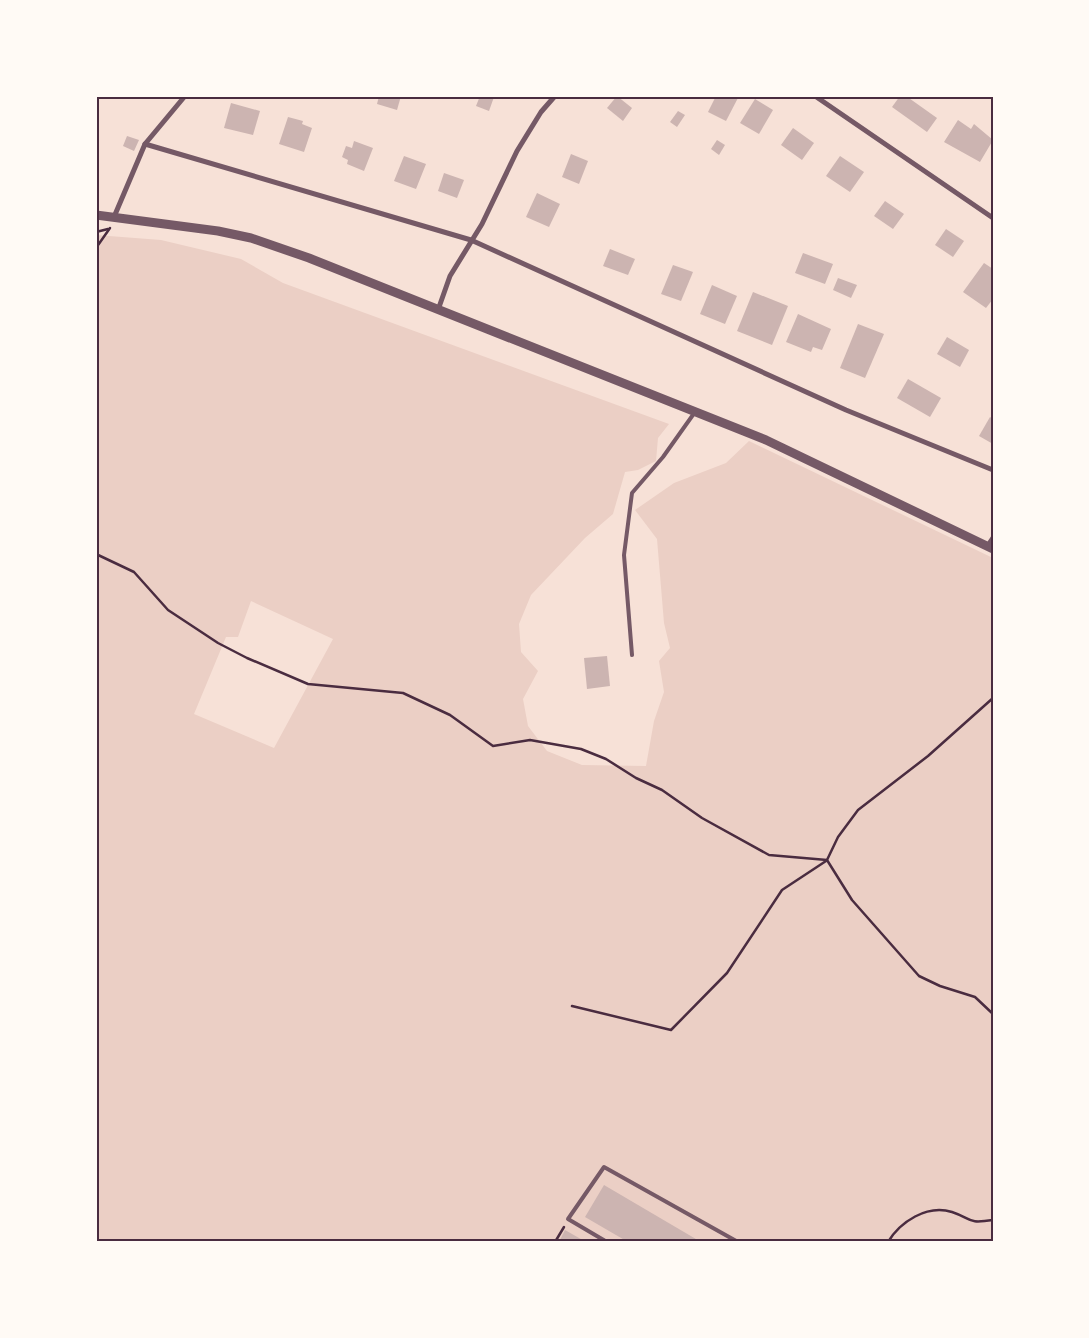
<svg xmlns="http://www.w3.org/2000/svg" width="1089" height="1338" font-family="Raleway,sans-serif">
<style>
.green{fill:#ebcfc5;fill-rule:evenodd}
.building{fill:#ccb4b1}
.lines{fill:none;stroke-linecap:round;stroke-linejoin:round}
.path{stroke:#4a2c40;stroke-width:2.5}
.service{stroke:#755966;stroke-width:4}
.minor{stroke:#755966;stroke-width:5}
.tertiary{stroke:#755966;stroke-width:9}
.neatline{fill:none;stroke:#4a2c40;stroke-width:2}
</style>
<rect width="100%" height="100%" fill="#f7e1d7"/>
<path class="green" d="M 96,235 L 161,240 L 241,259 L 283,283 L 669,424 L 658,438 L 656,461 L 638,470 L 625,472 L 613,514 L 585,538 L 531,595 L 519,624 L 521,652 L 538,671 L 523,699 L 528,726 L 547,751 L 582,765 L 646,766 L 654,721 L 664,692 L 659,661 L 670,648 L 664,623 L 657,539 L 635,510 L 674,483 L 726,463 L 749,441 L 993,558 L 993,1242 L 96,1242 ZM 251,601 L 333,639 L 274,748 L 194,714 L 226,637 L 238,637 Z"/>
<g class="building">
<path d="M 379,96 L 401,96 L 397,110 L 377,104 Z"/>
<path d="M 480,96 L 494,97 L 489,111 L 476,106 Z"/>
<path d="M 617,96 L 632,108 L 623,121 L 607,108 Z"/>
<path d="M 716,96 L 739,96 L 726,121 L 708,112 Z"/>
<path d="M 900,96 L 906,96 L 937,118 L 927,132 L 892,107 Z"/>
<path d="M 755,99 L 773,110 L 759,134 L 740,123 Z"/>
<path d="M 231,103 L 260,111 L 253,135 L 224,128 Z"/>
<path d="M 678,111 L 685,115 L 677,127 L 670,122 Z"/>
<path d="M 288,117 L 303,121 L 302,124 L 312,128 L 304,152 L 279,144 Z"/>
<path d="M 958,120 L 971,129 L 974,124 L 993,140 L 980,162 L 944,142 Z"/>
<path d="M 793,128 L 814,143 L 802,160 L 781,145 Z"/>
<path d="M 127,136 L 139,140 L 134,151 L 123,146 Z"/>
<path d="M 717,140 L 725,145 L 719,155 L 711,149 Z"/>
<path d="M 354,141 L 373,148 L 364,171 L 347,164 L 348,160 L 342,157 L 346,146 L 352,148 Z"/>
<path d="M 571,154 L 588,161 L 579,184 L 562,177 Z"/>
<path d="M 404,156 L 426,164 L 416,189 L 394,181 Z"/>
<path d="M 840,156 L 864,172 L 850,192 L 826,176 Z"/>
<path d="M 444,173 L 464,180 L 457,198 L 438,191 Z"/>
<path d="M 537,193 L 560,204 L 549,227 L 526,217 Z"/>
<path d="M 885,201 L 904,214 L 893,229 L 874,216 Z"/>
<path d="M 946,229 L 964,241 L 953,257 L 935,245 Z"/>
<path d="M 610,249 L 635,259 L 628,275 L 603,266 Z"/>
<path d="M 803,253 L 833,264 L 825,284 L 795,273 Z"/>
<path d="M 984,263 L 993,269 L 993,299 L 986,308 L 963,292 Z"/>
<path d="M 673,265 L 693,272 L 681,301 L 661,294 Z"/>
<path d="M 838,278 L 857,285 L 851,298 L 833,290 Z"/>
<path d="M 712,285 L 737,296 L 725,324 L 700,314 Z"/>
<path d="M 753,292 L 788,306 L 772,345 L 737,331 Z"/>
<path d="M 798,314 L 831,329 L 822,350 L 813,347 L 811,352 L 786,342 Z"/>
<path d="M 858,324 L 884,334 L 865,378 L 840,368 Z"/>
<path d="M 947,337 L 969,350 L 960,367 L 937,354 Z"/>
<path d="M 908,379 L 941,398 L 930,417 L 897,398 Z"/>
<path d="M 990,417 L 993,419 L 993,444 L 979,436 Z"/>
<path d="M 607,656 L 610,686 L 587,689 L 584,658 Z"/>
<path d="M 604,1185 L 701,1242 L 628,1242 L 585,1217 Z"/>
<path d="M 565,1230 L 586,1242 L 559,1242 Z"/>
</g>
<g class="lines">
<g class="path">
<path d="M 96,232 L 108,229"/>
<path d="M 96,248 L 110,228"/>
<path d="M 96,554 L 134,572 L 168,610 L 218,643 L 247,658 L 308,684 L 403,693 L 450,715 L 493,746 L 530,740 L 581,749 L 606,759 L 636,778 L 662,790 L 702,818 L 769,855 L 827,860"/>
<path d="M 993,698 L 928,756 L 858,810 L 838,837 L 827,860 L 852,900 L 919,976 L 940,986 L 975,997 L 993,1014"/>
<path d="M 572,1006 L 671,1030 L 727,973 L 782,890 L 826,861"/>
<path d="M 555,1242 L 564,1227"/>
<path d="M 888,1242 C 900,1222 927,1204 952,1212 C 973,1219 966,1224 993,1220"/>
</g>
<g class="service">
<path d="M 632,655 L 624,555 L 632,493 L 663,457 L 695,412"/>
<path d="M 607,1242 L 568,1219 L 604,1167 L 738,1242"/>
</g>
<g class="minor">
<path d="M 815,96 L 993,218"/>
<path d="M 145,144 L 471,240 L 846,410 L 993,470"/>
<path d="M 114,217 L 145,144 L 185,96"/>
<path d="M 438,310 L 450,276 L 482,224 L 517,151 L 541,112 L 555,96"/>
<path d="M 987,547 L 993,538"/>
</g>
<path class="tertiary" d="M 96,215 L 218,231 L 251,238 L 309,258 L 766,440 L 993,549"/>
</g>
<rect width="1089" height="1338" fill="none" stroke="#fffaf5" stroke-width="195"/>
<rect x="98" y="98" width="894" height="1142" class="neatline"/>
</svg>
